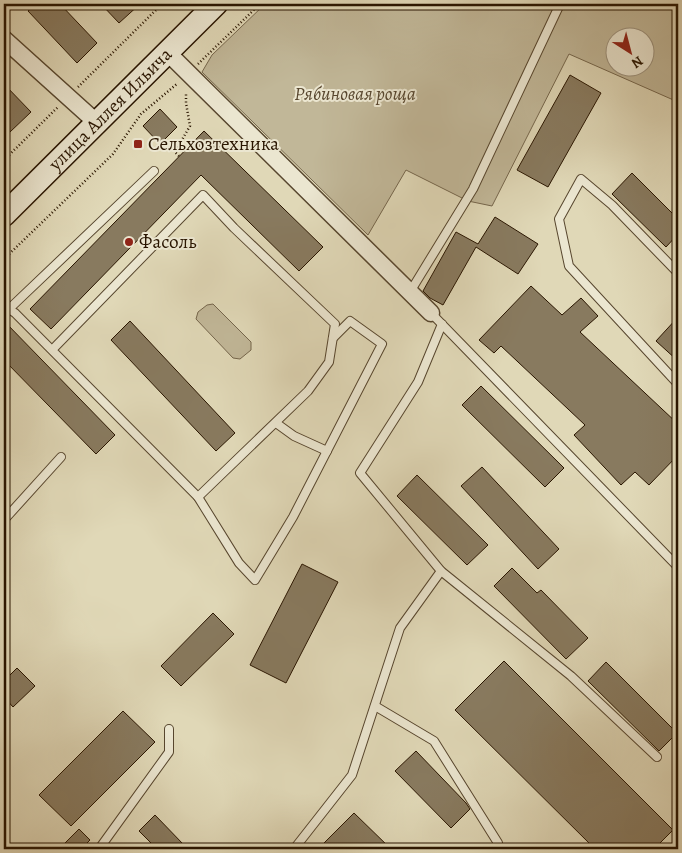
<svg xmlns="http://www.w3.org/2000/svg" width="682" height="853" font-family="Alegreya,serif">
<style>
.green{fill:#c1b798;stroke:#75664c;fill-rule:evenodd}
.building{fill:#887a5f;stroke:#291500}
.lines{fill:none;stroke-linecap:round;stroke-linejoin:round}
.lane-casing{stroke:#57462e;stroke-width:10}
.street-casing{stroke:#57462e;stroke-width:19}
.secondary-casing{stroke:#291500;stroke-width:25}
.path{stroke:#291500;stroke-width:2.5;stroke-dasharray:1 2.5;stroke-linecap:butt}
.lane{stroke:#ebe6d0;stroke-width:8}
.street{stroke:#ebe6d0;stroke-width:16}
.secondary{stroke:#ebe6d0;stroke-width:22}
.poi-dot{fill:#8f2418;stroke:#ebe6d0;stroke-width:2}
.labels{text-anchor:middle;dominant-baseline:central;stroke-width:4;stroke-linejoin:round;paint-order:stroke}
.park-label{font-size:19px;font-style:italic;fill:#57462e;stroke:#ebe6d0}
.street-label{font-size:19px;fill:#291500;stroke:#ebe6d0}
.poi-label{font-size:19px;fill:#291500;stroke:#ebe6d0;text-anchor:start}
</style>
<rect width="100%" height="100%" fill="#e0d8b7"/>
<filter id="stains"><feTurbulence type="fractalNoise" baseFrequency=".004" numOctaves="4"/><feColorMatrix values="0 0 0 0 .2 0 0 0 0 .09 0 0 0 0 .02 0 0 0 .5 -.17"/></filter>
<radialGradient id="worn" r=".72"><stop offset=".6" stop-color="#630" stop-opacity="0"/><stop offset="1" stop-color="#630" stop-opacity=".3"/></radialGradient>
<g class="green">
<path d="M 265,4 L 678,4 L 678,102 L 569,54 L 492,206 L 468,201 L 406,170 L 368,235 L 202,72 L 212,55 ZM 614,38 L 644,38 L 644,68 L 614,68 Z"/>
<path d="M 213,304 L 251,342 L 251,350 L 240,359 L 233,358 L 196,319 L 198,312 L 207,305 Z"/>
</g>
<g class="building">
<path d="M 36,4 L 60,4 L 97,43 L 77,63 L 28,11 Z"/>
<path d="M 101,4 L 140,4 L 119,23 Z"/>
<path d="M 570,75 L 601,93 L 548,187 L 517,170 Z"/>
<path d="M 4,84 L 31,112 L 10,132 L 4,126 Z"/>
<path d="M 160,109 L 177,127 L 160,144 L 143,126 Z"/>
<path d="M 204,131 L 323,247 L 299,271 L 201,175 L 51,329 L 30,309 Z"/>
<path d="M 632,173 L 678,219 L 678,234 L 666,247 L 612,194 Z"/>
<path d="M 495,217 L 538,244 L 518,274 L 476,247 L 443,305 L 430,298 L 423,291 L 456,232 L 478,244 Z"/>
<path d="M 531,286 L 562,315 L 581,298 L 598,316 L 580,332 L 678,424 L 678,455 L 649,485 L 635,472 L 621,485 L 574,435 L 585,425 L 501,346 L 494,353 L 479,340 Z"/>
<path d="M 678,317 L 678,361 L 656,341 Z"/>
<path d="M 4,321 L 115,435 L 96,454 L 4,360 Z"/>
<path d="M 130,321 L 235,433 L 216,451 L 111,340 Z"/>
<path d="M 481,386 L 564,468 L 545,487 L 462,405 Z"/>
<path d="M 482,467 L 559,549 L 538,569 L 461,486 Z"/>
<path d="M 417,475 L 488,545 L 467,565 L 397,496 Z"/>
<path d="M 302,564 L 338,582 L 286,683 L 250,665 Z"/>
<path d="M 512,568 L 537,593 L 541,590 L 588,638 L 566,659 L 494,586 Z"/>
<path d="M 213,613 L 234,634 L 181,686 L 161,666 Z"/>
<path d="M 504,661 L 673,830 L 654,849 L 595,849 L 455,710 Z"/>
<path d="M 606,662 L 677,733 L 659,751 L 588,681 Z"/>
<path d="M 17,668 L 35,686 L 13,707 L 4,697 L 4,681 Z"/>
<path d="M 123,711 L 155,742 L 71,826 L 39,795 Z"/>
<path d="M 416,751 L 466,803 L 470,809 L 451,828 L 395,771 Z"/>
<path d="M 354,813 L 391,849 L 318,849 Z"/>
<path d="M 155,815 L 183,844 L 178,849 L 157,849 L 139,831 Z"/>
<path d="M 79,829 L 90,840 L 81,849 L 59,849 Z"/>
</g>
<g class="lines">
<defs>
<g id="lane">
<path d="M 678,273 L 612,205 L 581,179 L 559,219 L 569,266 L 678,384"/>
<path d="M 410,292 L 473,189 L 560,4"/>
<path d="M 4,306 L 15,313 L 198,497 L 308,391 L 329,362 L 335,324 L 234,228 L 203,195 L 52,350"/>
<path d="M 9,309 L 154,171"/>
<path d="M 431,313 L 678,567"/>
<path d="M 442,324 L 418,382 L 360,473 L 441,571 L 571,676 L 657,757"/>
<path d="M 276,423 L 294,436 L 327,451"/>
<path d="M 198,497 L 239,563 L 255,580 L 293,517 L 382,344 L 350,321 L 333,338"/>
<path d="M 4,520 L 61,457"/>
<path d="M 375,706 L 434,741 L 498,843 L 499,849"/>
<path d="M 99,849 L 169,752 L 169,729"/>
<path d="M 294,849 L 352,775 L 400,628 L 441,571"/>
</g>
<g id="street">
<path d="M 4,39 L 96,122"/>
<path d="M 167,52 L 431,313"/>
</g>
<g id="secondary">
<path id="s1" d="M 4,215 L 216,4"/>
</g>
</defs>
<use href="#lane" class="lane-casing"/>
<use href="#street" class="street-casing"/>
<use href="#secondary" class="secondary-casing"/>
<g class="path">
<path d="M 198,64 L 260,4"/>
<path d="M 78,87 L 162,4"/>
<path d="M 179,156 L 175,152 L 190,126 L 186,103 L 186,93"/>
<path d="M 4,160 L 58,107"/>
<path d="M 4,259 L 113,154 L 141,114 L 178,83"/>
</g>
<use href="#lane" class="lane"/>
<use href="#street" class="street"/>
<use href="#secondary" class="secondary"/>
</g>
<g class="poi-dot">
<rect x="133" y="139" width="10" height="10" rx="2.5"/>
<circle cx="129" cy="242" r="5"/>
</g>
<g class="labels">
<g class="park-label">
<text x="355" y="94">Рябиновая роща</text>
</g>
<g class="street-label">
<text stroke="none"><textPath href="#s1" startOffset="150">улица Аллея Ильича</textPath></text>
</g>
<g class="poi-label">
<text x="148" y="144">Сельхозтехника</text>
<text x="139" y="242">Фасоль</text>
</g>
</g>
<rect width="682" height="853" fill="none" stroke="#e0d8b7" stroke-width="20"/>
<rect x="5" y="5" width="672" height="843" fill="none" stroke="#291500" stroke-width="2.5"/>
<rect x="10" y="10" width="662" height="833" fill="none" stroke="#291500"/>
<g transform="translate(630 52) rotate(144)"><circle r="24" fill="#ebe6d0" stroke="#9d927d"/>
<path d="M0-4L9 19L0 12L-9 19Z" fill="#8f2418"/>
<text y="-8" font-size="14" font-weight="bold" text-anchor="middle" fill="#291500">N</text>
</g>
<rect width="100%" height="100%" filter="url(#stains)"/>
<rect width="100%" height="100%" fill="url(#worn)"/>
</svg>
